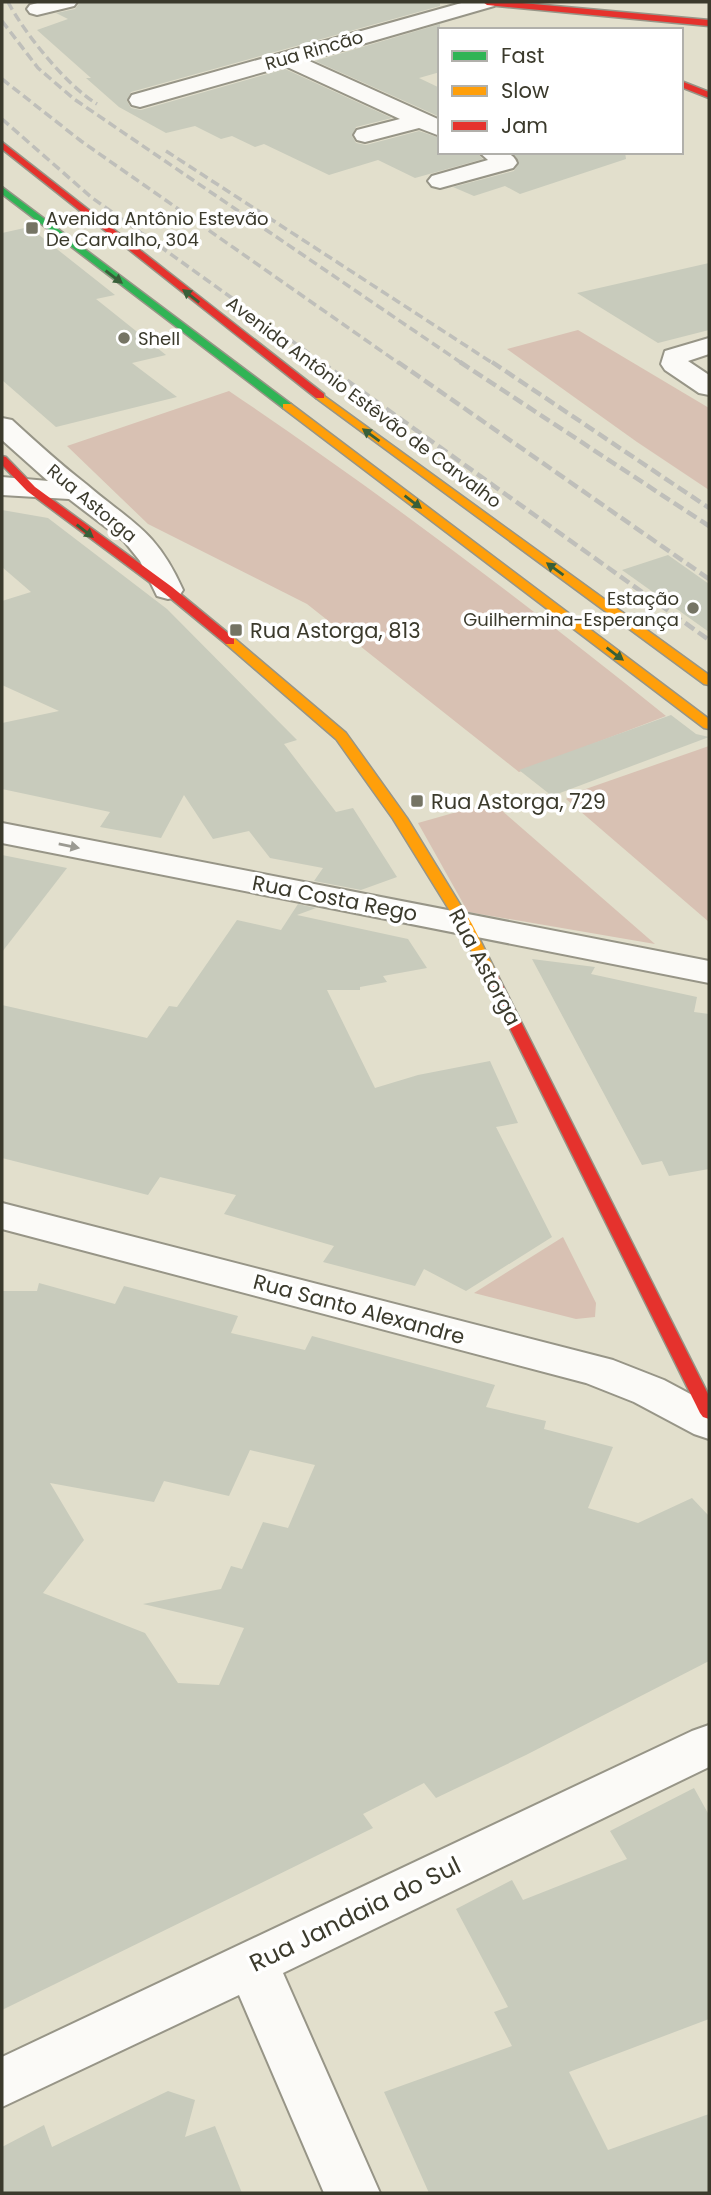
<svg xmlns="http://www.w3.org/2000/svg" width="711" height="2195" font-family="Poppins,sans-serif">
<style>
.green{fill:#d8c1b3}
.building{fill:#c8cbbc;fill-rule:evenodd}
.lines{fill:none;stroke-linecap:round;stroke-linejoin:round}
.street-casing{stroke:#979587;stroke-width:4}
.fast-casing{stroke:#979587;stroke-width:3}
.slow-casing{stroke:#979587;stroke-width:3}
.jam-casing{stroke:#979587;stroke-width:3}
.street{fill:#fbfaf7;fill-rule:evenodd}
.fast{fill:#30b455;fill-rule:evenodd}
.slow{fill:#ff9f0a;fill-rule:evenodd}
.jam{fill:#e5322d;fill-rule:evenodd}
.rail-far1{stroke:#bfbfba;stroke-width:3.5;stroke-dasharray:9 4.5;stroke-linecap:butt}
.rail{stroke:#bfbfba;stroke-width:4.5;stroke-dasharray:11 5;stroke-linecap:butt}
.oneway{fill:#385f38}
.oneway2{fill:#9b9a92}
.poi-dot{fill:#757464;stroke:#fff;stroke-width:2.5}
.labels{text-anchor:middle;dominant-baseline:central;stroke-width:7;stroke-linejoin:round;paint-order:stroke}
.far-street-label{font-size:18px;fill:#3b3a2c;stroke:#fff}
.far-poi-label{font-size:18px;fill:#3b3a2c;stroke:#fff;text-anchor:start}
.poi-label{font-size:21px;fill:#3b3a2c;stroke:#fff;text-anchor:start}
.street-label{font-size:21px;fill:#3b3a2c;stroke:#fff}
.near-street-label{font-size:24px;fill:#3b3a2c;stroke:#fff}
</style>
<rect width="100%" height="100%" fill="#e2dfcc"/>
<g class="green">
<path d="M 578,330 L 709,408 L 709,490 L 637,442 L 507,349 Z"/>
<path d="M 229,391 C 379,492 524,602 666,716 L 519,772 L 307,604 L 148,524 L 67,446 Z"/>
<path d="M 709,746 L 709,922 L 566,799 L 580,791 Z"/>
<path d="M 492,802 L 655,944 L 468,912 L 418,823 Z"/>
<path d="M 563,1237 L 596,1303 L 595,1317 L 576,1319 L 474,1293 Z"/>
</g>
<g class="building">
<path d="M 80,2 L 440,2 L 440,6 L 131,92 L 127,101 L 131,108 L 141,110 L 285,69 L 392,118 L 356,127 L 352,136 L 356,143 L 366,145 L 419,131 L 440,138 L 440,152 L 476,152 L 483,159 L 415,178 L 378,160 L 329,175 L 264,144 L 255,147 L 232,136 L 221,139 L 195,126 L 166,133 L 119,107 L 86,78 L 91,78 L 37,30 L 68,19 L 56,13 L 75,9 Z"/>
<path d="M 440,24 L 440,72 L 419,78 L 440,88 L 440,117 L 315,61 Z"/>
<path d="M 511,152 L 625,152 L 626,159 L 520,194 L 505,186 L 474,196 L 453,187 L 514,171 L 519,162 Z"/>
<path d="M 29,227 L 115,295 L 96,299 L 166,355 L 132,363 L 177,397 L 56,427 L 2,380 L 2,233 Z"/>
<path d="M 709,263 L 709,330 L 658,343 L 577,293 Z"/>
<path d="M 2,510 L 48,518 L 167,609 L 297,740 L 284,744 L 336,812 L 353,808 L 397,877 L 361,890 L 314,881 L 323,868 L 270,858 L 249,831 L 213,839 L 184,795 L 161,838 L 100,827 L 110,812 L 2,789 L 2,723 L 59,711 L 2,685 L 2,601 L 31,592 L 2,567 Z"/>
<path d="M 668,555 L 709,584 L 709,632 L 622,570 Z"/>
<path d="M 671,715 L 696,734 L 709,737 L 552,796 L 519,770 Z"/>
<path d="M 2,855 L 67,868 L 2,952 Z"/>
<path d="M 298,904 L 316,908 L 297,915 L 408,939 L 427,968 L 383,976 L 387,982 L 360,987 L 360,990 L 327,990 L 375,1088 L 418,1075 L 490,1061 L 518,1123 L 496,1127 L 552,1237 L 466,1291 L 424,1269 L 415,1286 L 323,1262 L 334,1246 L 224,1214 L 236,1195 L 160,1177 L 148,1195 L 2,1158 L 2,1005 L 147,1038 L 169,1006 L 177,1007 L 237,920 L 281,930 Z"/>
<path d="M 532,959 L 595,967 L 591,974 L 697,997 L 694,1012 L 709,1014 L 709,1169 L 669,1176 L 662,1161 L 642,1165 Z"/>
<path d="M 39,1283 L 115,1304 L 124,1286 L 238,1316 L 231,1333 L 305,1350 L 312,1336 L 495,1385 L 486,1407 L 546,1421 L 544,1429 L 613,1447 L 588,1508 L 638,1523 L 692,1498 L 709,1516 L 709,1661 L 526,1755 L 436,1798 L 424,1783 L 363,1814 L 373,1828 L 2,2010 L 2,1291 L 37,1291 ZM 250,1450 L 315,1465 L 288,1528 L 263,1522 L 242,1569 L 231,1566 L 221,1589 L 143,1604 L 244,1628 L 219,1685 L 178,1683 L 145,1633 L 43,1593 L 84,1540 L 50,1483 L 154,1502 L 164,1481 L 229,1496 Z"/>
<path d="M 694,1788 L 709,1815 L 709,2019 L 569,2072 L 608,2150 L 709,2114 L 709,2193 L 429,2193 L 384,2092 L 512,2046 L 494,2012 L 508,2007 L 456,1909 L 512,1880 L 523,1900 L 627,1859 L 610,1831 Z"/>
<path d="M 168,2091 L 195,2100 L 185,2137 L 215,2126 L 242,2193 L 2,2193 L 2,2147 L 44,2125 L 52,2147 Z"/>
</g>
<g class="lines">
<defs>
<g id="street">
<path d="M 77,2 L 74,6 L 37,15 L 30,13 L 27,9 L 30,5 L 41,2 Z"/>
<path d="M 465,2 L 497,2 L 494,6 L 307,60 L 440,120 L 440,136 L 419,128 L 365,142 L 357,140 L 354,135 L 357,130 L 400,119 L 285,66 L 140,107 L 132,105 L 129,100 L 132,95 Z"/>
<path d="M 479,152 C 493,152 512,148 517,163 L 513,168 L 440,188 L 432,186 L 428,181 L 432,176 L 488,160 Z"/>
<path d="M 709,338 L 709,354 L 688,361 L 709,375 L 709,395 L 699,393 L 665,370 L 661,364 L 665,351 Z"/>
<path d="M 2,418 L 12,420 C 36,442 60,464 86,484 C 133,524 156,530 183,590 L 179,596 L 168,599 L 157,596 L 140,561 L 124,541 L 69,499 L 2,495 L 2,477 L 48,481 L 2,440 Z"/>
<path d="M 2,823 L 709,961 L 709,983 L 2,843 Z"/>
<path d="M 2,1203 L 613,1360 L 664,1380 L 709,1404 L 709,1439 L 694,1434 L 634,1402 L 586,1383 L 2,1229 Z"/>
<path d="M 709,1725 L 709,1767 L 283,1973 L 380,2193 L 324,2193 L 239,1995 L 2,2107 L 2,2057 L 692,1731 Z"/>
</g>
<path id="fast" d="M 2,187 L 291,404 L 291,408 L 283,408 L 2,194 Z"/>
<g id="slow">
<path d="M 320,393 L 709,675 L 709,685 L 704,684 L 316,398 L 316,394 Z"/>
<path d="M 283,404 L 291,404 L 709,719 L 709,729 L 704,728 L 283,408 Z"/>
<path d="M 230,637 L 234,638 L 346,733 L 407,818 L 472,924 L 496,972 L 494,975 L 489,976 L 482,972 L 458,924 L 393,819 L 336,739 L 226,644 L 224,641 Z"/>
</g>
<g id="jam">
<path d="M 483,2 L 511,2 L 709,20 L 709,26 L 487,5 Z"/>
<path d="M 681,81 L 709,92 L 709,98 L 681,87 Z"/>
<path d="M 2,142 L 324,394 L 324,398 L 316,398 L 2,149 Z"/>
<path d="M 2,456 L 6,457 L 35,487 L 172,587 L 234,638 L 234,644 L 226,644 L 164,593 L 27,491 L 2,465 Z"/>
<path d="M 489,968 L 496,972 L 709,1396 L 709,1419 L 703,1417 L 700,1413 L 482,972 Z"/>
</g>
</defs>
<use href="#street" class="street-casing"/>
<use href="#fast" class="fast-casing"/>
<use href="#slow" class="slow-casing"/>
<use href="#jam" class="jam-casing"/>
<use href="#street" class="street"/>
<use href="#fast" class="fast"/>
<use href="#slow" class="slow"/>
<use href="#jam" class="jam"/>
<g class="rail-far1">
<path d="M 8,2 C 25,34 66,85 97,104"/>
<path d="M 2,21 L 38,68 L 74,99 L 463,364"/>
<path d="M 2,79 L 81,141 L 400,364"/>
<path d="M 2,119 L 91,197 L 324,364"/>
<path d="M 166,151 L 494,364"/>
</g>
<g class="rail">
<path d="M 321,362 L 709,640"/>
<path d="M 398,362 L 709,579"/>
<path d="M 460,362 L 709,526"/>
<path d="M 492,362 L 709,508"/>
</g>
</g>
<defs><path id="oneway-solid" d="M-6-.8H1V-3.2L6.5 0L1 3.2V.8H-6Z" transform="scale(1.75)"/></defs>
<g class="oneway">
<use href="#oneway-solid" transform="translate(114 277) rotate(37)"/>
<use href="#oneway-solid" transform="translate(191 296) rotate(-142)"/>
<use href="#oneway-solid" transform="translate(371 435) rotate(-144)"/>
<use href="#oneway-solid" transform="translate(413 502) rotate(37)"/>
<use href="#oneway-solid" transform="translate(85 531) rotate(38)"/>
<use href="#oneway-solid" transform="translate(555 569) rotate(-144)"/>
<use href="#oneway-solid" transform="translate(615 654) rotate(37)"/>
</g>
<use class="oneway2" href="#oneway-solid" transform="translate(69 846) rotate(11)"/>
<g class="poi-dot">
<rect x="25" y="221" width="14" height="14" rx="3.5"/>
<circle cx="124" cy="338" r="7"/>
<circle cx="693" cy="608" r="7"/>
<rect x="229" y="623" width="14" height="14" rx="3.5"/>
<rect x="410" y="794" width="14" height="14" rx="3.5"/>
</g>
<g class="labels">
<g class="far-street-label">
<text transform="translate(314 50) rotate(-16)">Rua Rincão</text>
<text transform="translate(364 402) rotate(37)">Avenida Antônio Estêvão de Carvalho</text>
<text transform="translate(92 503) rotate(40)">Rua Astorga</text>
</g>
<g class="far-poi-label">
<text x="46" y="218">Avenida Antônio Estevão<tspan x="46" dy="21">De Carvalho, 304</tspan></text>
<text x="138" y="338">Shell</text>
<text x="679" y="598" text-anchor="end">Estação<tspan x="679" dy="21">Guilhermina-Esperança</tspan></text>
</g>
<g class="poi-label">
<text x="250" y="630">Rua Astorga, 813</text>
<text x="431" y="801">Rua Astorga, 729</text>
</g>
<g class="street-label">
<text transform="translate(335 898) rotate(11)">Rua Costa Rego</text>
<text transform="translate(485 967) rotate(62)">Rua Astorga</text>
<text transform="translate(359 1309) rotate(15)">Rua Santo Alexandre</text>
</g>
<g class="near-street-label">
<text transform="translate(355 1914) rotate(-26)">Rua Jandaia do Sul</text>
</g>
</g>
<rect width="711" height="2195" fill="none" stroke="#3b3a2c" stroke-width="7"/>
<rect x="438" y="28" width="245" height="126" fill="#ffffff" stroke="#b1b0ab" stroke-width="2"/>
<rect x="452" y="51" width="35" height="10" fill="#30b455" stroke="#b1b0ab" stroke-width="2"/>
<text x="501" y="63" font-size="21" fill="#3b3a2c">Fast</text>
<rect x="452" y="86" width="35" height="10" fill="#ff9f0a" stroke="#b1b0ab" stroke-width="2"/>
<text x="501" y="98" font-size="21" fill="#3b3a2c">Slow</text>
<rect x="452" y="121" width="35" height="10" fill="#e5322d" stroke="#b1b0ab" stroke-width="2"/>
<text x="501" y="133" font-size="21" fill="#3b3a2c">Jam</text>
</svg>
